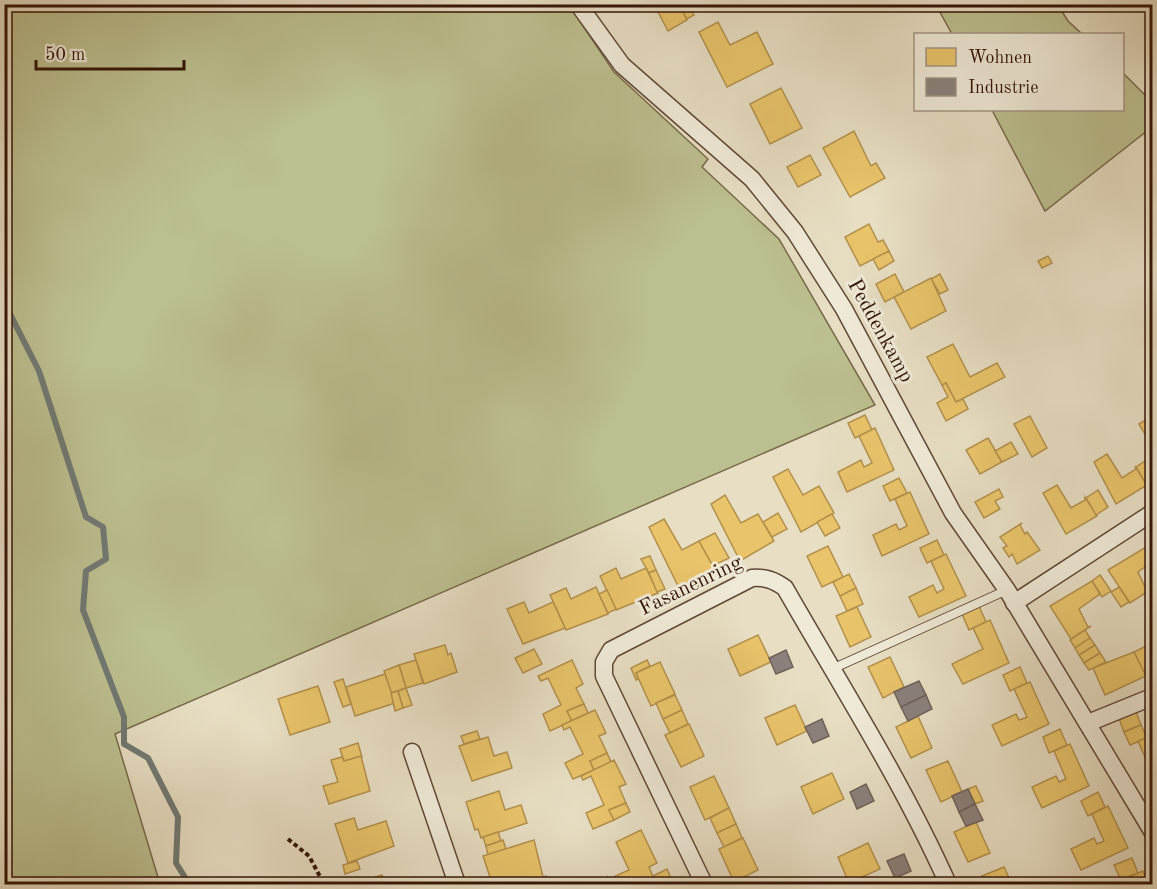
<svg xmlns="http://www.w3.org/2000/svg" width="1157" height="889" font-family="'Old Standard TT',serif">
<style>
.green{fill:#bcbf8f;stroke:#786a4b;stroke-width:1.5}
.homes{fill:#e9c46a;stroke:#b3904c;stroke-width:1.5}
.industry{fill:#8a817c;stroke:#706159;stroke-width:1.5}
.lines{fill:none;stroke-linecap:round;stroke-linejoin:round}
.stream{stroke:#717973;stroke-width:6}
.service-casing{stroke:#614736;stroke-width:10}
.minor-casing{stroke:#614736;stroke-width:19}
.path{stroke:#341507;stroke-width:4;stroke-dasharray:4.5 3;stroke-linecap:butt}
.service{stroke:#efead8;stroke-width:8}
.minor{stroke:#efead8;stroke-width:16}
.labels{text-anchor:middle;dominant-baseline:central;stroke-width:6;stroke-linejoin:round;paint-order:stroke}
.street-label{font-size:21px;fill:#341507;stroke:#efead8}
</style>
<rect width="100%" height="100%" fill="#e7dec3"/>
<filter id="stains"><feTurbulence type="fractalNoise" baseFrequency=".00333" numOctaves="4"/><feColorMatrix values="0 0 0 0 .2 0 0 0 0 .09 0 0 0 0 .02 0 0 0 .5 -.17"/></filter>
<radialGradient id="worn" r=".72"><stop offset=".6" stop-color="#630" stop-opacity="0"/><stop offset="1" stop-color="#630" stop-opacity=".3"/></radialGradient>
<g class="green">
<path d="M 5,5 L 569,5 L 614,72 L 708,159 L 702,167 L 779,239 L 875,405 L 115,734 L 160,884 L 5,884 Z"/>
<path d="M 936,5 L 1058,5 L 1068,21 L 1082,34 L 952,34 Z"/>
<path d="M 1123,73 L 1152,102 L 1152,127 L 1045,211 L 992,110 L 1122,110 Z"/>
</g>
<g class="homes">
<path d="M 610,4 L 625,4 L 614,11 Z"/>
<path d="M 654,4 L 679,4 L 687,20 L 668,31 Z"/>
<path d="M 688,4 L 694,15 L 687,19 L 680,6 Z"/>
<path d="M 718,22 L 730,45 L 757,32 L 773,64 L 727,87 L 699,32 Z"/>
<path d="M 781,88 L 802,128 L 770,144 L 750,104 Z"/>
<path d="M 854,131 L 871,166 L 876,163 L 885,178 L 850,197 L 823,148 Z"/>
<path d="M 810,155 L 821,175 L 798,187 L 787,167 Z"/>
<path d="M 869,224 L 878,242 L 883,240 L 889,251 L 860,266 L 845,237 Z"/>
<path d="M 889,251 L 894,261 L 879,270 L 873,259 Z"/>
<path d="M 1048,256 L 1052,263 L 1042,268 L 1038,261 Z"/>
<path d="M 895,274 L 904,292 L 885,302 L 876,284 Z"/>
<path d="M 940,274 L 948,290 L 940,294 L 931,279 Z"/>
<path d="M 931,278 L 946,311 L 911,329 L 894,297 Z"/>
<path d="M 953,344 L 970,377 L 997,363 L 1005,377 L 956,402 L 946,383 L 942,385 L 927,357 Z"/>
<path d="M 946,383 L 956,402 L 963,399 L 968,409 L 946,421 L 937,403 L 948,397 L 942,385 Z"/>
<path d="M 865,415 L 872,430 L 855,438 L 848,423 Z"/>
<path d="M 1030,416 L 1047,448 L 1032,457 L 1014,424 Z"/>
<path d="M 1152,416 L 1152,446 L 1139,424 Z"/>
<path d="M 875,428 L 894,470 L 847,492 L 838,472 L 861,460 L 864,467 L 872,463 L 859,436 Z"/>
<path d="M 988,438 L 1002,462 L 980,474 L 966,450 Z"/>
<path d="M 1011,442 L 1018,454 L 1002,462 L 995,451 Z"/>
<path d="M 1107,454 L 1122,478 L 1136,469 L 1135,466 L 1147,485 L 1116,504 L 1094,462 Z"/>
<path d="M 1148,459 L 1152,466 L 1152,480 L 1146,484 L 1136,467 Z"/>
<path d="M 788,469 L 803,495 L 819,486 L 834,513 L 801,532 L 773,477 Z"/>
<path d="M 899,478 L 907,493 L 890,501 L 883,486 Z"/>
<path d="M 1057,485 L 1071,508 L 1085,500 L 1085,497 L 1097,516 L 1066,534 L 1043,493 Z"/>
<path d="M 999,489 L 1003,497 L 995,501 L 1000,509 L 984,518 L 975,502 Z"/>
<path d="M 1098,490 L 1108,507 L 1096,515 L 1086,498 Z"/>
<path d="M 910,492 L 929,534 L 882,556 L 873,535 L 896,524 L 899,530 L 907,526 L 895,499 Z"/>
<path d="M 725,495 L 741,523 L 758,514 L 774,541 L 740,561 L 711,504 Z"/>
<path d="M 778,513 L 787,529 L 772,537 L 763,522 Z"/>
<path d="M 832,514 L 840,528 L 825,536 L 817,522 Z"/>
<path d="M 664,519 L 682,550 L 699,541 L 714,568 L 679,588 L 649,527 Z"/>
<path d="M 1022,523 L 1020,525 L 1025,534 L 1027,532 L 1040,550 L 1017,564 L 1012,554 L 1009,557 L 1003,548 L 1007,546 L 1000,537 Z"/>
<path d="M 715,533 L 729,558 L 713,566 L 699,541 Z"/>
<path d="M 937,540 L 944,555 L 927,563 L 920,548 Z"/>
<path d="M 1151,544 L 1152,562 L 1138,572 L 1147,591 L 1150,590 L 1130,603 L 1108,570 Z"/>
<path d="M 828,546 L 843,577 L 822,587 L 807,556 Z"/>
<path d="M 946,554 L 966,596 L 919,617 L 909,597 L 933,585 L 937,593 L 944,589 L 931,561 Z"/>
<path d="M 650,556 L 656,570 L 649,573 L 641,559 Z"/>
<path d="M 616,568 L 621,579 L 646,568 L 658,593 L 616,610 L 600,576 Z"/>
<path d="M 656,570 L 665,589 L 657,592 L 649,573 Z"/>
<path d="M 849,574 L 856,588 L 840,596 L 833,582 Z"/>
<path d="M 1100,575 L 1111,591 L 1102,597 L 1092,581 Z"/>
<path d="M 1092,581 L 1100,594 L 1079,609 L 1088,627 L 1091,626 L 1071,639 L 1050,606 Z"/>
<path d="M 596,587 L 608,614 L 566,630 L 550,595 L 566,588 L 571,599 Z"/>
<path d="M 1119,587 L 1129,602 L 1121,607 L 1111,592 Z"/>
<path d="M 856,588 L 863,604 L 847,611 L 840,596 Z"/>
<path d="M 607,590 L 616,609 L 608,613 L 599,594 Z"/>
<path d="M 524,602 L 529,613 L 553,602 L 565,628 L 523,644 L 507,609 Z"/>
<path d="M 979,606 L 986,622 L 969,630 L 962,614 Z"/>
<path d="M 857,607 L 871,637 L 850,647 L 836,616 Z"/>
<path d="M 990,620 L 1009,663 L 963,684 L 952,664 L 983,649 L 973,628 Z"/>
<path d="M 1085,630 L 1090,638 L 1075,648 L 1070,640 Z"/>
<path d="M 758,635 L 771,662 L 740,676 L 728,649 Z"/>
<path d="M 1090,638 L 1095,645 L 1079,655 L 1075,648 Z"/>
<path d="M 1152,643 L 1152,676 L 1147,679 L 1134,652 Z"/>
<path d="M 445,645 L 448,655 L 451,653 L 457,672 L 424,684 L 414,654 Z"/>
<path d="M 1095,645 L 1100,653 L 1084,663 L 1079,655 Z"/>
<path d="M 534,649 L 542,664 L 523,673 L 515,658 Z"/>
<path d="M 1134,652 L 1146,676 L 1105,695 L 1093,668 Z"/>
<path d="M 1100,653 L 1106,662 L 1089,670 L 1084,663 Z"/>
<path d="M 890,657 L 904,687 L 883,698 L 868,667 Z"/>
<path d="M 416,660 L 423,683 L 406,688 L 399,665 Z"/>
<path d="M 572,660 L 583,684 L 576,688 L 584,704 L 567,711 L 572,721 L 550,731 L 543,714 L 561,705 L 548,678 L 541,681 L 538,676 Z"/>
<path d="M 647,660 L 650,666 L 636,673 L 638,679 L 636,680 L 631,668 Z"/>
<path d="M 660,662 L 675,694 L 651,706 L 636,673 Z"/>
<path d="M 399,665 L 406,688 L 391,693 L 384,671 Z"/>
<path d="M 1020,667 L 1027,683 L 1010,691 L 1003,675 Z"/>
<path d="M 385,674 L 395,703 L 355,716 L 346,687 Z"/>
<path d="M 343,679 L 351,704 L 343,707 L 334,682 Z"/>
<path d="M 1030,682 L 1049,724 L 1002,746 L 992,725 L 1016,714 L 1019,720 L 1027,717 L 1014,689 Z"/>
<path d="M 318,686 L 330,722 L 290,735 L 278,699 Z"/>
<path d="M 406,688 L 412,705 L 403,708 L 398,691 Z"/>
<path d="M 398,691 L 403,708 L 395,711 L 391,693 Z"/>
<path d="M 675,695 L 682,710 L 663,719 L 656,703 Z"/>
<path d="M 584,704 L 588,713 L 572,721 L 567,711 Z"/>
<path d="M 795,705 L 807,731 L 777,745 L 765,718 Z"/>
<path d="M 1135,709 L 1141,725 L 1124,732 L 1118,716 Z"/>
<path d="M 595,710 L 606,733 L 599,736 L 607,753 L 590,761 L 594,770 L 573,779 L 565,763 L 583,754 L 570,727 L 564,730 L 562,725 Z"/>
<path d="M 682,710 L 688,724 L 670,733 L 663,719 Z"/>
<path d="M 918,716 L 932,748 L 911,758 L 896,727 Z"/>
<path d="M 689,724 L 704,756 L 681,767 L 665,735 Z"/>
<path d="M 1141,725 L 1147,738 L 1130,745 L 1124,732 Z"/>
<path d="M 1060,729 L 1067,745 L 1049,753 L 1043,737 Z"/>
<path d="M 477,731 L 480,739 L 464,744 L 461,736 Z"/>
<path d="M 1152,736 L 1152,762 L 1148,764 L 1138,741 Z"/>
<path d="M 488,737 L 494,756 L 507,752 L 512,768 L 472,781 L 459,746 Z"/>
<path d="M 358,743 L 362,757 L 344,761 L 340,749 Z"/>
<path d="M 1070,744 L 1089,786 L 1042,808 L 1032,787 L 1056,776 L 1059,782 L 1066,779 L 1054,751 Z"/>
<path d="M 607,753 L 611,762 L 594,770 L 590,761 Z"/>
<path d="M 361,756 L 370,791 L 329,804 L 323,786 L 338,782 L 331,760 L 342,757 L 344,761 Z"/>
<path d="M 614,760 L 626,784 L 619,787 L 626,803 L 609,810 L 614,820 L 593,829 L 586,813 L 604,805 L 591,776 L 583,780 L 581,776 Z"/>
<path d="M 948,761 L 962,792 L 941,802 L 926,770 Z"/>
<path d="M 832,773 L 844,799 L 813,814 L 801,787 Z"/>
<path d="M 714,776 L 729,808 L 705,820 L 690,787 Z"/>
<path d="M 976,786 L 983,801 L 975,804 L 968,789 Z"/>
<path d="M 499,791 L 505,810 L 521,805 L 527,823 L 481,838 L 478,829 L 475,830 L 466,802 Z"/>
<path d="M 1098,792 L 1105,807 L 1088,816 L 1081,801 Z"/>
<path d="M 626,803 L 630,812 L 614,820 L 609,810 Z"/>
<path d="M 1108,806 L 1128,848 L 1081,870 L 1071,849 L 1094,838 L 1097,844 L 1104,841 L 1092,814 Z"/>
<path d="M 729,808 L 736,824 L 717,833 L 710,818 Z"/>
<path d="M 354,818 L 358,830 L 386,821 L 394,846 L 348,863 L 335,824 Z"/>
<path d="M 976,822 L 990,853 L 968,862 L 954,832 Z"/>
<path d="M 736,824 L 742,838 L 724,847 L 717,833 Z"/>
<path d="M 641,830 L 657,863 L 649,867 L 654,879 L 643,884 L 611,884 L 607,876 L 609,879 L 629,870 L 616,842 Z"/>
<path d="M 498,832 L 501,841 L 486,846 L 483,837 Z"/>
<path d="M 743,838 L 758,870 L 734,882 L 719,849 Z"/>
<path d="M 503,840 L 506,849 L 488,855 L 486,846 Z"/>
<path d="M 534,840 L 543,877 L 547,876 L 522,884 L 492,883 L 483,856 Z"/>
<path d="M 868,843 L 880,869 L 849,883 L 838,857 Z"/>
<path d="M 1132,858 L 1138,873 L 1121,880 L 1114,865 Z"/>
<path d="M 357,861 L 360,869 L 345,874 L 343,865 Z"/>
<path d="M 1004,867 L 1012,884 L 986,884 L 982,876 Z"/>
<path d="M 667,869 L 672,881 L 664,884 L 651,884 L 649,881 L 654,879 L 653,876 Z"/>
<path d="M 1143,871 L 1148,884 L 1129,884 L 1126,878 Z"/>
<path d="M 382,875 L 385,884 L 365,884 L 363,881 Z"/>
<path d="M 414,877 L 417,884 L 392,884 Z"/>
</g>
<g class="industry">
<path d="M 786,650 L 793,667 L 776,674 L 769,658 Z"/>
<path d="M 919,681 L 926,695 L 901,707 L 894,692 Z"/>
<path d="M 926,695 L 932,709 L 908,721 L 901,707 Z"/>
<path d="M 822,719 L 829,736 L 813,743 L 805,727 Z"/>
<path d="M 866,784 L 874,801 L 857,809 L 850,792 Z"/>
<path d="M 968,789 L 975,804 L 959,812 L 952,796 Z"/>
<path d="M 975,804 L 983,820 L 966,826 L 959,812 Z"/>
<path d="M 904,854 L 911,871 L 895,878 L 887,861 Z"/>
</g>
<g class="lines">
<path class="stream" d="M 4,302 L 39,371 L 86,517 L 103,527 L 106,559 L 86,571 L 83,610 L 124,717 L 124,744 L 148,758 L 178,817 L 176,863 L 186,879 L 186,884"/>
<defs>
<path id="service" d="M 832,669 L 1007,590"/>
<g id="minor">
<path d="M 578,4 L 622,65 L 752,179 L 795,232 L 844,309 L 953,513 L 1007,590 L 1152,831"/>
<path d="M 1014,603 L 1152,513"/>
<path d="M 1088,723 L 1152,697"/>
<path d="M 412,752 L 457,884"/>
<path d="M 704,884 L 604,676 L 604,662 L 611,650 L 752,578 C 765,577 774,580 785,588 C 841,686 902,781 948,884"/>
</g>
</defs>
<use href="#service" class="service-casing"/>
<use href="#minor" class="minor-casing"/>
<path class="path" d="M 288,839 L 309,856 L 324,884"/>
<use href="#service" class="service"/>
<use href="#minor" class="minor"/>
</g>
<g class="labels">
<g class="street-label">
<text transform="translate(880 331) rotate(61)">Peddenkamp</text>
<text transform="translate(691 586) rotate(-26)">Fasanenring</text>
</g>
</g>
<rect width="1157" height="889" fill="none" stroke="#e7dec3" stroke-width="24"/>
<rect x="6" y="6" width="1145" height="877" fill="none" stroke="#341507" stroke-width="3"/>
<rect x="12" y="12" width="1133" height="865" fill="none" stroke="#341507" stroke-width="1.5"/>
<rect x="914" y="33" width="210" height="78" fill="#efead8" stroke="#a49584" stroke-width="1.5"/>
<rect x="926" y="48" width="30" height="18" fill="#e9c46a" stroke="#a49584" stroke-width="1.5"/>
<text x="968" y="63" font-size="18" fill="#341507">Wohnen</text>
<rect x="926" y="78" width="30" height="18" fill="#8a817c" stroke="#a49584" stroke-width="1.5"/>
<text x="968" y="93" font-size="18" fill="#341507">Industrie</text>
<path d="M36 60v9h148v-9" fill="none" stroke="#341507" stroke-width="3"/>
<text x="45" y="60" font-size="18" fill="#341507" stroke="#efead8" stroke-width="4.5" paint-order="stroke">50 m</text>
<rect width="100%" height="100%" filter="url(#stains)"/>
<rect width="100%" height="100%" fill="url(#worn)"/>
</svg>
